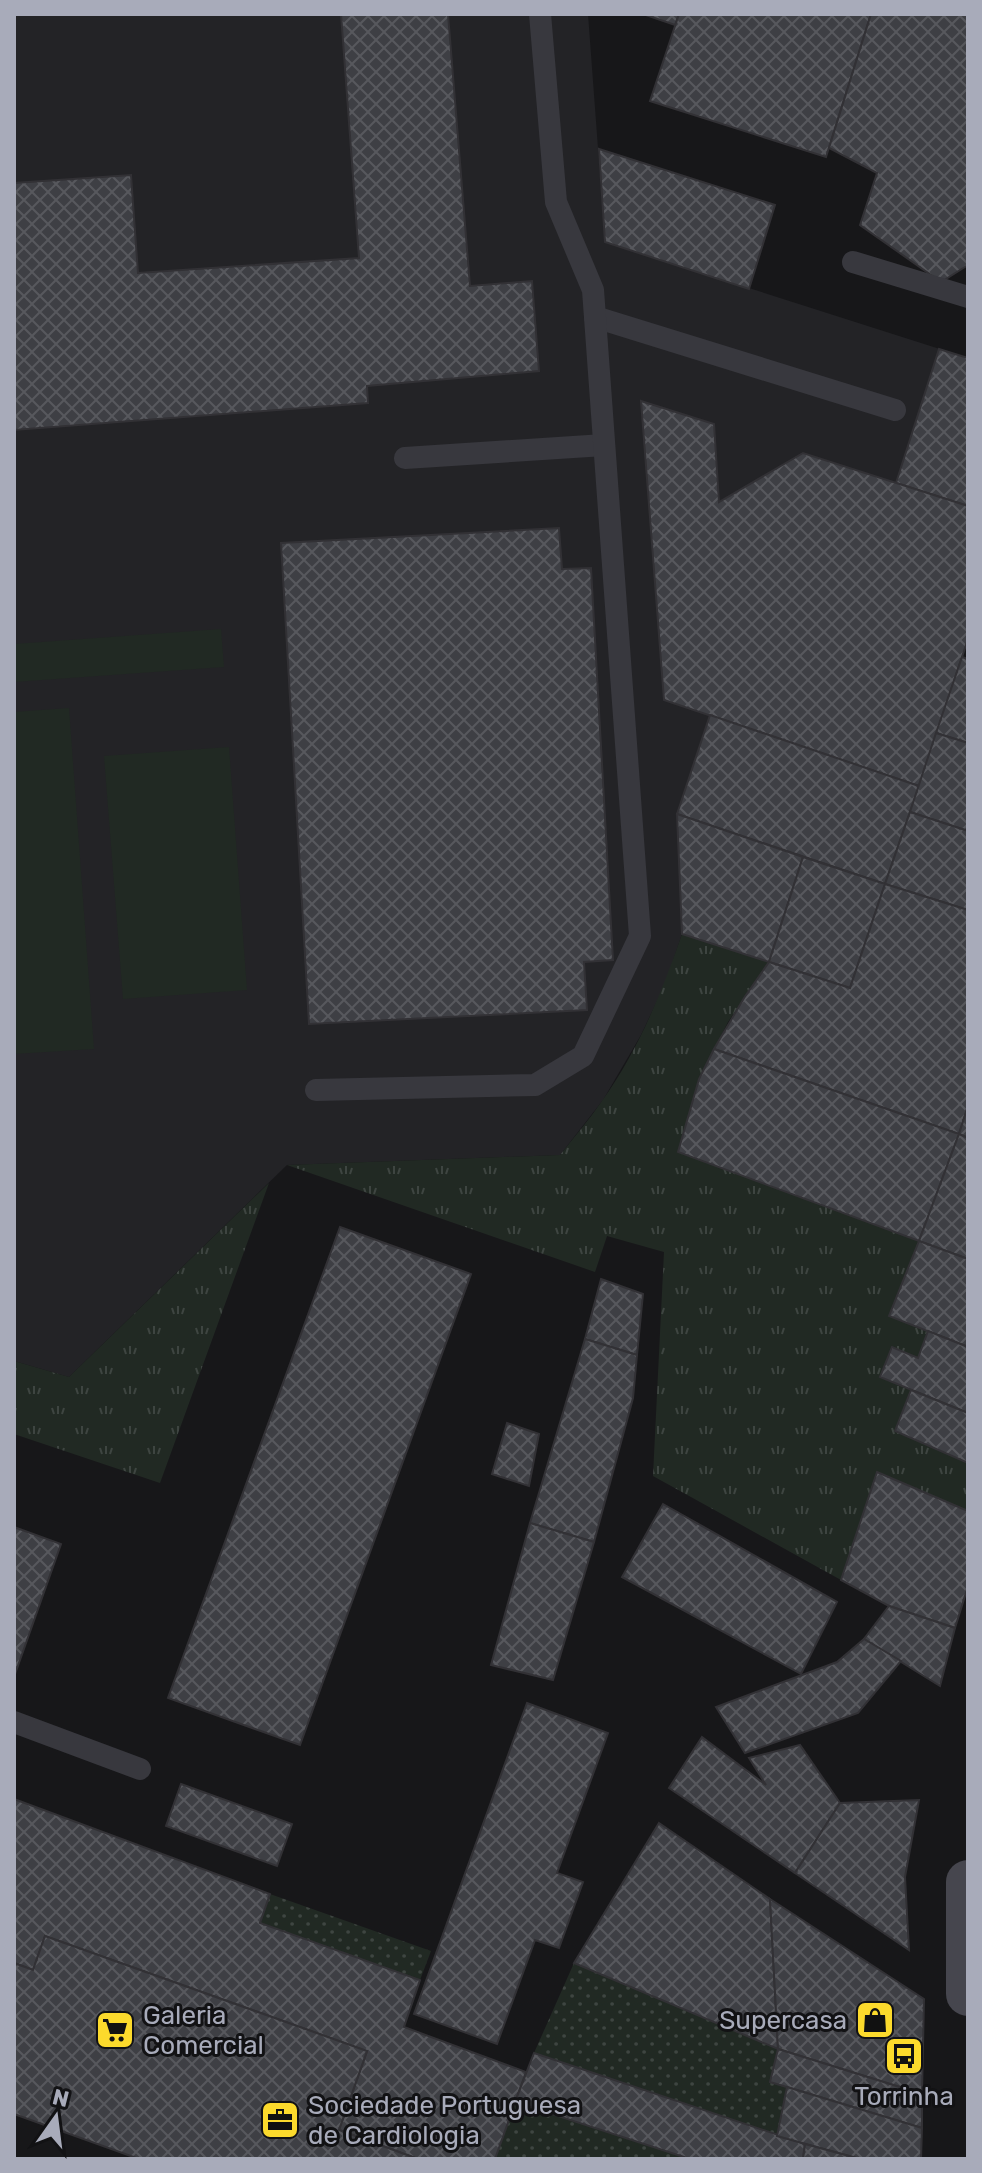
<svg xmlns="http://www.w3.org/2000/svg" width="982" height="2173" font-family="Rubik,sans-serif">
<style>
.built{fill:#232326}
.grass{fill:url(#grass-tufts)}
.park{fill:#212923}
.garden{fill:url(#garden-dots)}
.building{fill:url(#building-cross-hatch);stroke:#323135;stroke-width:2}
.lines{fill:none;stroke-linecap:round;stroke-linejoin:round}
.lane{stroke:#38383e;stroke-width:22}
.secondary{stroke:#46464e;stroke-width:44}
.labels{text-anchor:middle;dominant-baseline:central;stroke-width:6;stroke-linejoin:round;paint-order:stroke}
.poi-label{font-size:26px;fill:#a8abba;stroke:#121214;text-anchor:start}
</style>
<defs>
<pattern id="grass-tufts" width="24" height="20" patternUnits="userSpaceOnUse" patternTransform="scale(2)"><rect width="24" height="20" fill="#212923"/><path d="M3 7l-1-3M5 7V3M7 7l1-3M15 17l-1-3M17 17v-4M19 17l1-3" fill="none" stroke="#3e4541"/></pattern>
<pattern id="garden-dots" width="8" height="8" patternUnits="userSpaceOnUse" patternTransform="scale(2)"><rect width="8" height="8" fill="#212923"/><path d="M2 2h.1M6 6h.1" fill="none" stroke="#3e4541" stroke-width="1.8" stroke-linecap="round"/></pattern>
<pattern id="building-cross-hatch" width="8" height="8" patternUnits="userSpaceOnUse" patternTransform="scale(2)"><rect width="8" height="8" fill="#3e3f44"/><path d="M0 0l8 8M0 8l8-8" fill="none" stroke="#57585d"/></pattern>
</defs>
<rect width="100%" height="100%" fill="#171719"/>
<path class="built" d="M 14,14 L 588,14 L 605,242 L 968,358 L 968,639 L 850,988 L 682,934 L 665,984 L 641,1035 L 603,1100 L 560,1155 L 287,1165 L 69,1377 L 14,1361 Z"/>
<g class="grass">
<path d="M 682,934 L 769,962 L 728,1022 L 699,1079 L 678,1152 L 919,1241 L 890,1316 L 928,1331 L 918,1358 L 892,1348 L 911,1390 L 895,1431 L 968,1463 L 968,1511 L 877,1472 L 841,1580 L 653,1476 L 664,1252 L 607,1236 L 595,1272 L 287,1165 L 560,1155 C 574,1137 589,1120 602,1101 C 638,1051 662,992 682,934 Z"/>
<path d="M 269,1183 L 160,1483 L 14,1434 L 14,1361 L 69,1377 Z"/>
</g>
<g class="park">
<path d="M 221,629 L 224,667 L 14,682 L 14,644 Z"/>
<path d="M 69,708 L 94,1049 L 14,1054 L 14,712 Z"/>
<path d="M 229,747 L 247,990 L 123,999 L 104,756 Z"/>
</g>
<g class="garden">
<path d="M 270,1894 L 431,1951 L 420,1980 L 260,1923 Z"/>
<path d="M 574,1963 L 778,2049 L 787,2087 L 777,2136 L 534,2053 Z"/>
<path d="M 515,2102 L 690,2159 L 495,2159 Z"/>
</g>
<g class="building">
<path d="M 341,14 L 448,14 L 470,286 L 532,281 L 539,371 L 367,386 L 368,403 L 14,430 L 14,183 L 131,175 L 138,273 L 359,258 Z"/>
<path d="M 643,14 L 679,14 L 675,25 Z"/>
<path d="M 679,14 L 871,14 L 826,157 L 650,101 Z"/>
<path d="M 871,14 L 968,14 L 968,265 L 941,282 L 860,225 L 877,173 L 829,148 Z"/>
<path d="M 599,149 L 775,205 L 749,289 L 605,242 Z"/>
<path d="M 939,349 L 968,358 L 968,506 L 896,483 Z"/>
<path d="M 641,401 L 714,424 L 719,502 L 803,453 L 968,506 L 968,639 L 919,786 L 664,700 Z"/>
<path d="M 559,528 L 562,569 L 591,568 L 613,960 L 584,962 L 587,1010 L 309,1024 L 281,543 Z"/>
<path d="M 962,657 L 968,659 L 968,743 L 936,733 Z"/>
<path d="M 710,715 L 919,786 L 885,884 L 677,814 Z"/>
<path d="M 936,733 L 968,743 L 968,831 L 910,812 Z"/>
<path d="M 910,812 L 968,831 L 968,910 L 885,884 Z"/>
<path d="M 677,814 L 803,857 L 769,962 L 682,934 Z"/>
<path d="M 803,857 L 885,884 L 850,988 L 769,962 Z"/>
<path d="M 885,884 L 968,910 L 968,1106 L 959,1134 L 714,1049 L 744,998 L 769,962 L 850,988 Z"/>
<path d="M 714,1049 L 959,1134 L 919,1241 L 678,1152 L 699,1079 Z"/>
<path d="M 968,1106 L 968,1138 L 959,1134 Z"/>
<path d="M 959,1134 L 968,1138 L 968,1259 L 919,1241 Z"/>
<path d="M 340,1227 L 471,1274 L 300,1745 L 168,1698 Z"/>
<path d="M 919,1241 L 968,1259 L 968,1347 L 889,1316 Z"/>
<path d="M 601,1279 L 643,1294 L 637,1355 L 585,1339 Z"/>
<path d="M 928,1331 L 968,1347 L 968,1413 L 880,1377 L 892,1347 L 918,1358 Z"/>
<path d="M 585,1339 L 637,1355 L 633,1398 L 594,1542 L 530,1523 Z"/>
<path d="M 911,1390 L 968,1413 L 968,1463 L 895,1431 Z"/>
<path d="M 507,1423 L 539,1434 L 529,1486 L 492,1474 Z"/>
<path d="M 877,1472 L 968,1511 L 968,1586 L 955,1628 L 889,1606 L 841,1580 Z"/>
<path d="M 663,1504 L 837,1602 L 801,1674 L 622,1577 Z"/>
<path d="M 530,1523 L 594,1542 L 553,1680 L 491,1665 Z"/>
<path d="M 14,1527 L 61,1544 L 14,1677 Z"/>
<path d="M 889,1606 L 955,1628 L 940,1686 L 864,1639 Z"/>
<path d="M 864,1639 L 901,1661 L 858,1713 L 745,1753 L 716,1707 L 837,1662 Z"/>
<path d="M 527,1703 L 608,1733 L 557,1873 L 583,1882 L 559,1948 L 535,1940 L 497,2044 L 414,2014 Z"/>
<path d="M 702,1737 L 766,1785 L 749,1758 L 800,1745 L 840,1803 L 795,1873 L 669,1788 Z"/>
<path d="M 181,1784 L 292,1824 L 277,1866 L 166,1826 Z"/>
<path d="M 14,1799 L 270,1894 L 260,1923 L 420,1980 L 404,2027 L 526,2072 L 495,2159 L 418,2159 L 339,2130 L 367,2051 L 45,1936 L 33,1970 L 14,1963 Z"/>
<path d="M 919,1800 L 905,1877 L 909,1950 L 795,1873 L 840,1803 Z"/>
<path d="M 659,1823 L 770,1899 L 778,2049 L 574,1963 Z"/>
<path d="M 770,1899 L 924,1999 L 922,2094 L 778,2049 Z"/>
<path d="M 45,1936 L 367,2051 L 339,2130 L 418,2159 L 139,2159 L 14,2114 L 14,1963 L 33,1970 Z"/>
<path d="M 778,2049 L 922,2094 L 922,2128 L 770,2082 Z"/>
<path d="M 534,2053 L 805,2144 L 803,2159 L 690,2159 L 515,2102 Z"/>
<path d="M 787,2087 L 922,2128 L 921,2159 L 860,2159 L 777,2136 Z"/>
<path d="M 805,2144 L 860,2159 L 803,2159 Z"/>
</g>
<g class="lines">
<g class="lane">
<path d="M 853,262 L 968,297"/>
<path d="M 595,317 L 895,410"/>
<path d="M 405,458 L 604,445"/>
<path d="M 316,1090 L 535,1085 L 583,1056 L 640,936 L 593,290 L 556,202 L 540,14"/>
<path d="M 14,1722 L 140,1769"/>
</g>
<path class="secondary" d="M 968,1882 L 968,1994"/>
</g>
<defs>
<symbol id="shop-square" viewBox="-11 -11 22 22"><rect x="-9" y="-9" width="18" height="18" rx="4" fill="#fcda2c" stroke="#121214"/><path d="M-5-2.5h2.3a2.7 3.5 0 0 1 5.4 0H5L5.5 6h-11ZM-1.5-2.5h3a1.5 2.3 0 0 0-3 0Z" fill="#111"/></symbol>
<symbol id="supermarket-square" viewBox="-11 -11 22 22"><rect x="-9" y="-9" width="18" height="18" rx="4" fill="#fcda2c" stroke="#121214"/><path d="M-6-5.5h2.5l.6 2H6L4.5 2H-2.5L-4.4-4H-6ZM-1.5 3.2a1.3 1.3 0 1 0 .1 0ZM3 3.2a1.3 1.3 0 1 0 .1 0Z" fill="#111"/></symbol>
<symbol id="bus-square" viewBox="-11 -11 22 22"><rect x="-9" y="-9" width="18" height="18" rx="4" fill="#fcda2c" stroke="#121214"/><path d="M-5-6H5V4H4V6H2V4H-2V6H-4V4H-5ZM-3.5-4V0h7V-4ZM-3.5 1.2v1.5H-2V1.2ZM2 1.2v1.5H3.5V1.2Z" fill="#111"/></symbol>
<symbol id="office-square" viewBox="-11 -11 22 22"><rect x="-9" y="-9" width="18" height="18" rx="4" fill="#fcda2c" stroke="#121214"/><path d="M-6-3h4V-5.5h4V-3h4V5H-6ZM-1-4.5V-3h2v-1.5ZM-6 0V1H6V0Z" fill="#111"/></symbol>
</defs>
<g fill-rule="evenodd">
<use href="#shop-square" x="853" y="1998" width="44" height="44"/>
<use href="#supermarket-square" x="93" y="2008" width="44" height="44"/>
<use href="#bus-square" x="882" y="2034" width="44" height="44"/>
<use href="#office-square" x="258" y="2098" width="44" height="44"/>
</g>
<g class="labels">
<g class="poi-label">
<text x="143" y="2015">Galeria<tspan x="143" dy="30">Comercial</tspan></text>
<text x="847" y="2020" text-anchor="end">Supercasa</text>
<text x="904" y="2096" text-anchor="middle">Torrinha</text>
<text x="308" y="2105">Sociedade Portuguesa<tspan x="308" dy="30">de Cardiologia</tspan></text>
</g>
</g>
<rect width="982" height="2173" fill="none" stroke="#a8abba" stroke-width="32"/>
<g transform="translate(56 2117) rotate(14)" stroke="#121214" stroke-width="6" paint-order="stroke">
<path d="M0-6L14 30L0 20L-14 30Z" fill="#a8abba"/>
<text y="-12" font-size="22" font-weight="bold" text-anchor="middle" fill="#a8abba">N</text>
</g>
</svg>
